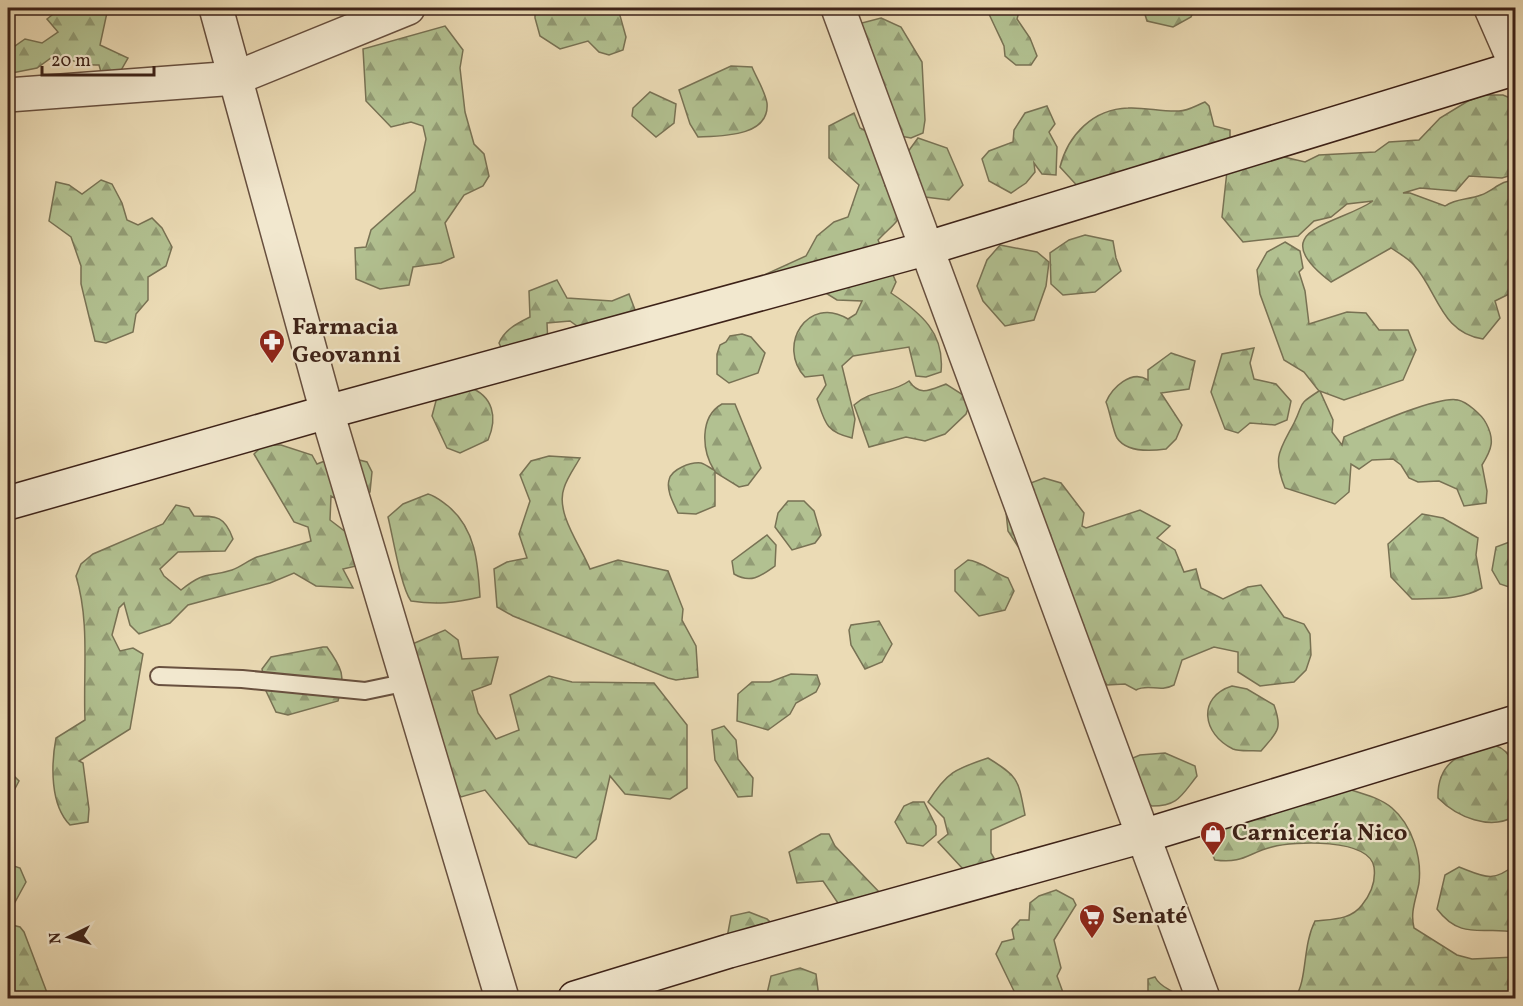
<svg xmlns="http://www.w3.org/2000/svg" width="1523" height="1006" font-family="Vollkorn,serif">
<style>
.forest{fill:url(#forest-firs);stroke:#787254;stroke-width:1.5}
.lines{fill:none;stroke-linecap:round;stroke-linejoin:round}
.lane-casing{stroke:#68503f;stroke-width:20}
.street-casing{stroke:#68503f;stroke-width:36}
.secondary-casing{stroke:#3d2218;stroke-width:36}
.lane{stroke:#f2e8cf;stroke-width:16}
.street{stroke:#f2e8cf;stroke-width:33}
.secondary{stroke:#f2e8cf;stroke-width:33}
.labels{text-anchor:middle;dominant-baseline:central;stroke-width:4.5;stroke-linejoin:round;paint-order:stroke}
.poi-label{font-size:24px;font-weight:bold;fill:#3d2218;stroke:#f2e8cf;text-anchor:start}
</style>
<defs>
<pattern id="forest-firs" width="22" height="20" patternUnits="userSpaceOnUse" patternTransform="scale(1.5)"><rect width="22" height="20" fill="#b2c191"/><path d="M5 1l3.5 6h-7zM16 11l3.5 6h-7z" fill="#929c75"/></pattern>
</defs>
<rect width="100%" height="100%" fill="#ebdbb5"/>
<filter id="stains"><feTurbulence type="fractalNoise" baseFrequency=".00333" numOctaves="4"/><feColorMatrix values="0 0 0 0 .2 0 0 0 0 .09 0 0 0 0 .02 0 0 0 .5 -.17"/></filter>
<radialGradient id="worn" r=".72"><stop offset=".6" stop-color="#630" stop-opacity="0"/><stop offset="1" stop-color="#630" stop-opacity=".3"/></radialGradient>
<g class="forest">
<path d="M 57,8 L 108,8 L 100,45 L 128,58 L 120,72 L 101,72 L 99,65 C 81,66 71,59 55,55 L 37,68 L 12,73 L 8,70 L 8,51 L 25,39 L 42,43 L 58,32 L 47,19 L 52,15 L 52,9 Z"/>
<path d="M 535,8 L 629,8 L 619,12 L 626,37 L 623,50 L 609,55 L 599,52 L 588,41 L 560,49 L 540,36 L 535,18 Z"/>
<path d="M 992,8 L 1020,8 L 1017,19 L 1030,38 L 1037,56 L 1031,65 L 1016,65 L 1005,56 L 1004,46 L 988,12 Z"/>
<path d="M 1143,8 L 1195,8 L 1191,17 L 1173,27 L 1147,21 Z"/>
<path d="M 881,18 L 901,27 L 922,62 L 925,120 L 923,133 L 911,138 L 884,133 L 858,24 Z"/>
<path d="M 445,26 L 463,50 L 460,68 L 465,112 L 474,144 L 484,154 L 489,176 L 483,186 L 464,195 L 445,223 L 454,257 L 441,263 L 413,267 L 409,285 L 380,289 L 356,279 L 355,248 L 366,247 L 371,230 L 415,191 L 426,139 L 423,126 L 411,122 L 391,127 L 366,101 L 363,49 Z"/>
<path d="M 731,66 L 752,67 C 756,77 765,91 767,103 C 770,137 721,136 698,137 L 690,124 L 679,90 Z"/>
<path d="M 650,92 L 676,104 L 674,123 L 656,137 L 632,116 L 633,108 Z"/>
<path d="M 1484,95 L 1503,95 L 1515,100 L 1515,174 L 1502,178 L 1469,176 L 1456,191 L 1420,188 L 1403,193 L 1410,193 L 1445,206 C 1457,198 1468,200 1481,195 C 1493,191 1502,179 1515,181 L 1515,291 L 1495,301 L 1500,318 L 1483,339 C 1441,333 1438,292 1414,265 C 1408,258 1398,253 1391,248 L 1331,282 C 1261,229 1338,225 1373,201 L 1347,204 L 1331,217 L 1314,221 L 1298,236 L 1243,242 L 1222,217 L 1227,171 L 1280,156 L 1305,162 L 1319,155 L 1375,152 L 1389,142 L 1419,140 L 1440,118 L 1468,101 Z"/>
<path d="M 1205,102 L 1209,106 L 1214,126 L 1230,130 L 1230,143 L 1081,190 L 1060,167 C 1068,135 1093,109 1128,108 C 1145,107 1162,112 1179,111 C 1188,111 1197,105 1205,102 Z"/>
<path d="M 1047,106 L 1055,124 L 1049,132 L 1057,147 L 1056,175 L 1042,174 L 1034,163 L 1035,172 L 1026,183 L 1011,193 L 989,181 L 982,159 L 989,151 L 1013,142 L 1014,130 L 1025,113 Z"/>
<path d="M 854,113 L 860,128 L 878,137 L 885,186 L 889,188 C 904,223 903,214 878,240 L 896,282 L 891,293 C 921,313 945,333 941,372 L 926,377 L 916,376 L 909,347 L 853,356 L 842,366 L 855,419 L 852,438 C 826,432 825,423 817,399 L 826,385 L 823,375 L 805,377 C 776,346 808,294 848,319 L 856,314 L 862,301 L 837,300 L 821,290 L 761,284 L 764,275 L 806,256 L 817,236 L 834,222 L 848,217 L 859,185 L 829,158 L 829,126 Z"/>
<path d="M 918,138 L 947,148 L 963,185 L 949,200 L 925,197 L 907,153 Z"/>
<path d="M 101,180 L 112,184 L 122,203 L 127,220 L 138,225 L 152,218 L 162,228 L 172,247 L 166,266 L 148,277 L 148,300 L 136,314 L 133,332 L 106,343 L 95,341 L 81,284 L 81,266 L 71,237 L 49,221 L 56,182 L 69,185 L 82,194 Z"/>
<path d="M 1085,235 L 1113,241 L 1116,258 L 1121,271 L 1095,292 L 1063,295 L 1051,284 L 1050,253 L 1069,240 Z"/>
<path d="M 1285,242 L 1300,251 L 1303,268 L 1299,272 L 1305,291 L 1309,324 L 1347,312 L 1366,313 L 1379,330 L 1408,330 L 1416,350 L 1403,380 L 1344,400 L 1320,391 L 1333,420 L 1332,432 L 1342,445 L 1344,437 C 1365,428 1438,395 1458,400 C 1467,402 1482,415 1486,423 C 1495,440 1492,449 1482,465 L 1487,491 L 1486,503 L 1464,506 L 1457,489 L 1439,481 L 1418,482 L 1409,478 L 1401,465 L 1393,459 L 1372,460 L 1359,469 L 1351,464 L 1349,492 L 1335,504 L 1285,488 C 1272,456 1280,450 1294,423 C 1305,401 1296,406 1319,391 L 1304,372 L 1284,360 L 1260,294 L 1257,270 L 1267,252 Z"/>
<path d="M 1000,245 L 1037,252 L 1049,262 L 1046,286 L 1034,320 L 1005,326 L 983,301 L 977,286 L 987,260 Z"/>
<path d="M 557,280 L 567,298 L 612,301 L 629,294 L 637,315 L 600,324 L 577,326 L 570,321 L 547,323 L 548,345 L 505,356 L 499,343 C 505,329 518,323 530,317 L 529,291 Z"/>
<path d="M 742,334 L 751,337 L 765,353 L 758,373 L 729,383 L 717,374 L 717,354 L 720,345 L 726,342 L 730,336 Z"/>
<path d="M 1254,348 L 1250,363 L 1254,379 L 1276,384 L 1291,401 L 1287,420 L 1275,425 L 1250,423 L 1238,433 L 1225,429 L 1211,392 L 1222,354 Z"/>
<path d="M 1171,353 L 1195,361 L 1189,389 L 1161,393 L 1182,425 L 1176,439 L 1166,449 C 1152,451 1127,453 1117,438 C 1113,431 1110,412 1106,402 C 1112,388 1131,369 1148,380 L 1148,370 Z"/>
<path d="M 909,381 C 920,397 930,390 946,384 L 971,400 L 966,414 L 945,434 L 925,441 L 906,437 L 869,447 L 854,405 C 871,389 892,394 909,381 Z"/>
<path d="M 469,387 C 493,396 498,417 488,440 L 460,453 L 447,448 L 432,416 L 437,397 Z"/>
<path d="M 722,404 L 735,404 L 761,468 L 748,485 L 739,487 L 715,472 L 715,506 L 696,514 L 678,513 C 674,504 666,491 669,480 C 671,469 691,462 701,463 C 705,464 710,468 714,470 C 702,451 699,417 722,404 Z"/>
<path d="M 263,445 L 281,445 L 312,455 L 317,464 L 340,455 L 367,462 L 372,472 L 370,492 L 347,505 L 331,496 L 330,520 L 347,533 L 356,566 L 343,569 L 353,588 L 316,586 L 294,573 L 270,583 L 188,605 L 170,623 L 139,634 L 130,625 L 124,603 L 119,608 L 112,635 L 120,651 L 133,648 L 143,654 L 130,729 L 79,761 L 83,763 L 89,809 L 88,822 L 70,825 C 50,805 51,765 56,738 L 85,720 C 83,672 90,622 76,576 L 81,564 L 93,554 L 163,524 L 176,505 L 189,508 L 194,516 C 217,516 225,516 233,539 L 225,551 L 178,552 L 160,569 L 164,576 L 181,590 C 206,570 207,578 232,570 C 241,567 249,560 257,557 C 275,552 293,547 311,541 L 308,527 L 294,522 L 254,454 Z"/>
<path d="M 549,456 L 580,458 C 575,467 567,478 564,488 C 555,513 581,546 590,569 L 618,560 L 668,571 L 683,609 L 682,620 L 696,646 L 698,677 L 676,680 L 668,678 L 513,616 L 497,607 L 494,569 L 507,562 L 527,558 L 519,534 L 530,501 L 520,475 L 531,461 Z"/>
<path d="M 1044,478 L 1061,483 L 1084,513 L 1082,526 L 1086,528 L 1140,510 L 1170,526 L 1157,538 L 1175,550 L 1184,572 L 1196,569 L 1201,588 L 1223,599 L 1248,587 L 1261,585 L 1284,617 L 1304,624 L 1310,634 L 1311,655 L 1306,670 L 1294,682 L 1260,686 L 1238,672 L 1238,652 L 1214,647 L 1182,660 L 1174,685 C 1159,693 1149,683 1136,690 L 1125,684 L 1107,685 L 1008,531 L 1004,493 Z"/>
<path d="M 428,494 C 436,496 441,501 448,506 C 476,529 478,564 480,597 C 455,603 436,605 411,601 C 401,588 393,537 388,517 L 403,504 Z"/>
<path d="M 788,501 L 804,501 L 814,511 L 821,535 L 815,543 L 792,550 L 775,527 L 778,513 Z"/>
<path d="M 1422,514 L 1443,518 L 1478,538 L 1476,555 L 1482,588 C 1461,600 1436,598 1412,599 L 1391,577 L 1388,544 Z"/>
<path d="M 767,535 L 776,545 L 775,566 C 761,576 751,584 734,574 L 732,561 Z"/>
<path d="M 1512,541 L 1515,542 L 1515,589 L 1500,584 L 1492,570 L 1496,547 Z"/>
<path d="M 968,560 C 981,561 994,573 1008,578 L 1014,591 L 1005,610 L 979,616 L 955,591 L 955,570 Z"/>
<path d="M 879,621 L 892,644 L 882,662 L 865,669 L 851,645 L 849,630 L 851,625 Z"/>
<path d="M 445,630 L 458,640 L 462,659 L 498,657 L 491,684 L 472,691 L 478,713 L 496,739 L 519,730 L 510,695 L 549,676 L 572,682 L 654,683 L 687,725 L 687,788 L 670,799 L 625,794 L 610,776 L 596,839 L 576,858 L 529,844 L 485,790 L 461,797 L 428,750 L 410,645 Z"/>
<path d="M 323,647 L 327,647 C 342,668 346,676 338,701 L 288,715 L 276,712 L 266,691 L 262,669 L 271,657 Z"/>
<path d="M 791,674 L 817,675 L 820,684 L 816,692 L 796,703 L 790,714 L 768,730 L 737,721 L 738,694 L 752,682 L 770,682 Z"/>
<path d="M 1232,686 L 1247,689 L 1274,705 C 1283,730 1277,732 1261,751 C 1253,750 1240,752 1233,749 C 1202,734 1197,697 1232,686 Z"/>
<path d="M 724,726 L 736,740 L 738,759 L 753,778 L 752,796 L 738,797 L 715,760 L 712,730 Z"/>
<path d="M 1494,745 C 1523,754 1515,789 1515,816 C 1490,831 1457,817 1438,798 C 1437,760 1463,752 1494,745 Z"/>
<path d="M 1165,753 L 1195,766 L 1197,776 C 1181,796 1178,806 1152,806 L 1139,796 L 1121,763 L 1140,755 Z"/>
<path d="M 988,758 C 1019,777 1018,779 1025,815 L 991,830 L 991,853 L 994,858 L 980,869 L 963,869 L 938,842 L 948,834 L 944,818 L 928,802 C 947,772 955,769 988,758 Z"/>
<path d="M 12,774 L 19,781 L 8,802 L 8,776 Z"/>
<path d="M 1345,788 C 1360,793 1379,797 1392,808 C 1412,825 1422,857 1419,883 C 1416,900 1410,911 1414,928 L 1457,955 L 1472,959 L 1515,957 L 1515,998 L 1295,998 C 1308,978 1302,947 1315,921 C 1332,919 1351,920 1362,905 C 1371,894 1376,881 1374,867 C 1369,838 1294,841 1272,847 C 1248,853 1243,864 1215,860 L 1207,844 L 1213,828 Z"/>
<path d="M 913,802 L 924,802 L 936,826 L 936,835 L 923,846 L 907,843 L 895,822 L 904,806 Z"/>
<path d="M 821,834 L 829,834 L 835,846 L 881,894 L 842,909 L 823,881 L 797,883 L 789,852 Z"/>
<path d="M 8,864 L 20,868 L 26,882 L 8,915 Z"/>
<path d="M 1515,865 L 1515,932 C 1483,926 1461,941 1437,909 L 1445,875 L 1459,867 C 1485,877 1492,883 1515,865 Z"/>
<path d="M 1056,890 L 1073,899 L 1076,905 L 1054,940 L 1061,968 L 1057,976 L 1065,998 L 1013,998 L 1014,991 L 996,954 L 1002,942 L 1014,939 L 1012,929 L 1020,920 L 1029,920 L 1030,903 L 1039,896 Z"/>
<path d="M 749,912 L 767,919 L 776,928 L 726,943 L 731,916 Z"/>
<path d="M 8,924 L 20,927 L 24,932 L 49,998 L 8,998 Z"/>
<path d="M 800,968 L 816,974 L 819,998 L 766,998 L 771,976 Z"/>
<path d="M 1155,977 C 1161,989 1172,988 1179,998 L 1148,998 L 1148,979 Z"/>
</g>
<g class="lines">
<defs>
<path id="lane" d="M 159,676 L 242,679 L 365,691 L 408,682"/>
<g id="street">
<path d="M 216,8 L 327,412 L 502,998"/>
<path d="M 838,8 L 1203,998"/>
<path d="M 1491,8 L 1516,65"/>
<path d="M 8,95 L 236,78 L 408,8"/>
</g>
<g id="secondary">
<path d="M 8,503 L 327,412 L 928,248 L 1516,68"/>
<path d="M 575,998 L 729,951 L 1143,836 L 1516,722"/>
</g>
</defs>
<use href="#lane" class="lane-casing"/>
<use href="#street" class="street-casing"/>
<use href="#secondary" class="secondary-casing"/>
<use href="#lane" class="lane"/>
<use href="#street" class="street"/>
<use href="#secondary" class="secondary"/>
</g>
<defs>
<symbol id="pharmacy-pin" viewBox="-11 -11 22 30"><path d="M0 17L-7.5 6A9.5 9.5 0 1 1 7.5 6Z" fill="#8f2418" stroke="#f2e8cf"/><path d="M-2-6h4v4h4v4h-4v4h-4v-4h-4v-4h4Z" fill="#fff"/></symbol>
<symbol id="shop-pin" viewBox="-11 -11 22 30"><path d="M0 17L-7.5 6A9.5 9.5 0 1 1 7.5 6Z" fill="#8f2418" stroke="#f2e8cf"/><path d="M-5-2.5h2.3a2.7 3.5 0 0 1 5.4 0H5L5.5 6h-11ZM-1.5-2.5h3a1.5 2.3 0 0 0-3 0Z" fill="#fff"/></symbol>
<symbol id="supermarket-pin" viewBox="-11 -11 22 30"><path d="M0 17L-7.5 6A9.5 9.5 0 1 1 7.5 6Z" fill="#8f2418" stroke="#f2e8cf"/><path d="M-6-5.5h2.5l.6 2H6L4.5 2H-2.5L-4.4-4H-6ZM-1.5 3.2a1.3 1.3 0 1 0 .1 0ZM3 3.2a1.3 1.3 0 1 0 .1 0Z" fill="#fff"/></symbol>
</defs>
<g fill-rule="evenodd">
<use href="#pharmacy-pin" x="257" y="327" width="30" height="40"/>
<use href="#shop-pin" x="1198" y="819" width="30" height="40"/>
<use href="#supermarket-pin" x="1077" y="902" width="30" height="40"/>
</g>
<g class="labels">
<g class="poi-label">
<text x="292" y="328">Farmacia<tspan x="292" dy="28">Geovanni</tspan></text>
<text x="1232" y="834">Carnicería Nico</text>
<text x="1112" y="917">Senaté</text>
</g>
</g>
<rect width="1523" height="1006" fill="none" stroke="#ebdbb5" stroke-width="30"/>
<rect x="9" y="9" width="1505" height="988" fill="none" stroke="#3d2218" stroke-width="3"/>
<rect x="15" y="15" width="1493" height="976" fill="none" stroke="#3d2218" stroke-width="1.5"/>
<g transform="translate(69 937) rotate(265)" stroke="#f2e8cf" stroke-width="4.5" paint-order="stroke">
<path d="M0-4.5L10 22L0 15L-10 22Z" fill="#3d2218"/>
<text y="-9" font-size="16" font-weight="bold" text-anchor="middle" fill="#3d2218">N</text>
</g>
<path d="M42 66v9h112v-9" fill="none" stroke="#3d2218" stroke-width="3"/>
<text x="51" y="66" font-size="18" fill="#3d2218" stroke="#f2e8cf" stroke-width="4.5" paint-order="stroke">20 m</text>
<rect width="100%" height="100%" filter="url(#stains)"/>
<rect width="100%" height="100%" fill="url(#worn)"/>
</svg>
